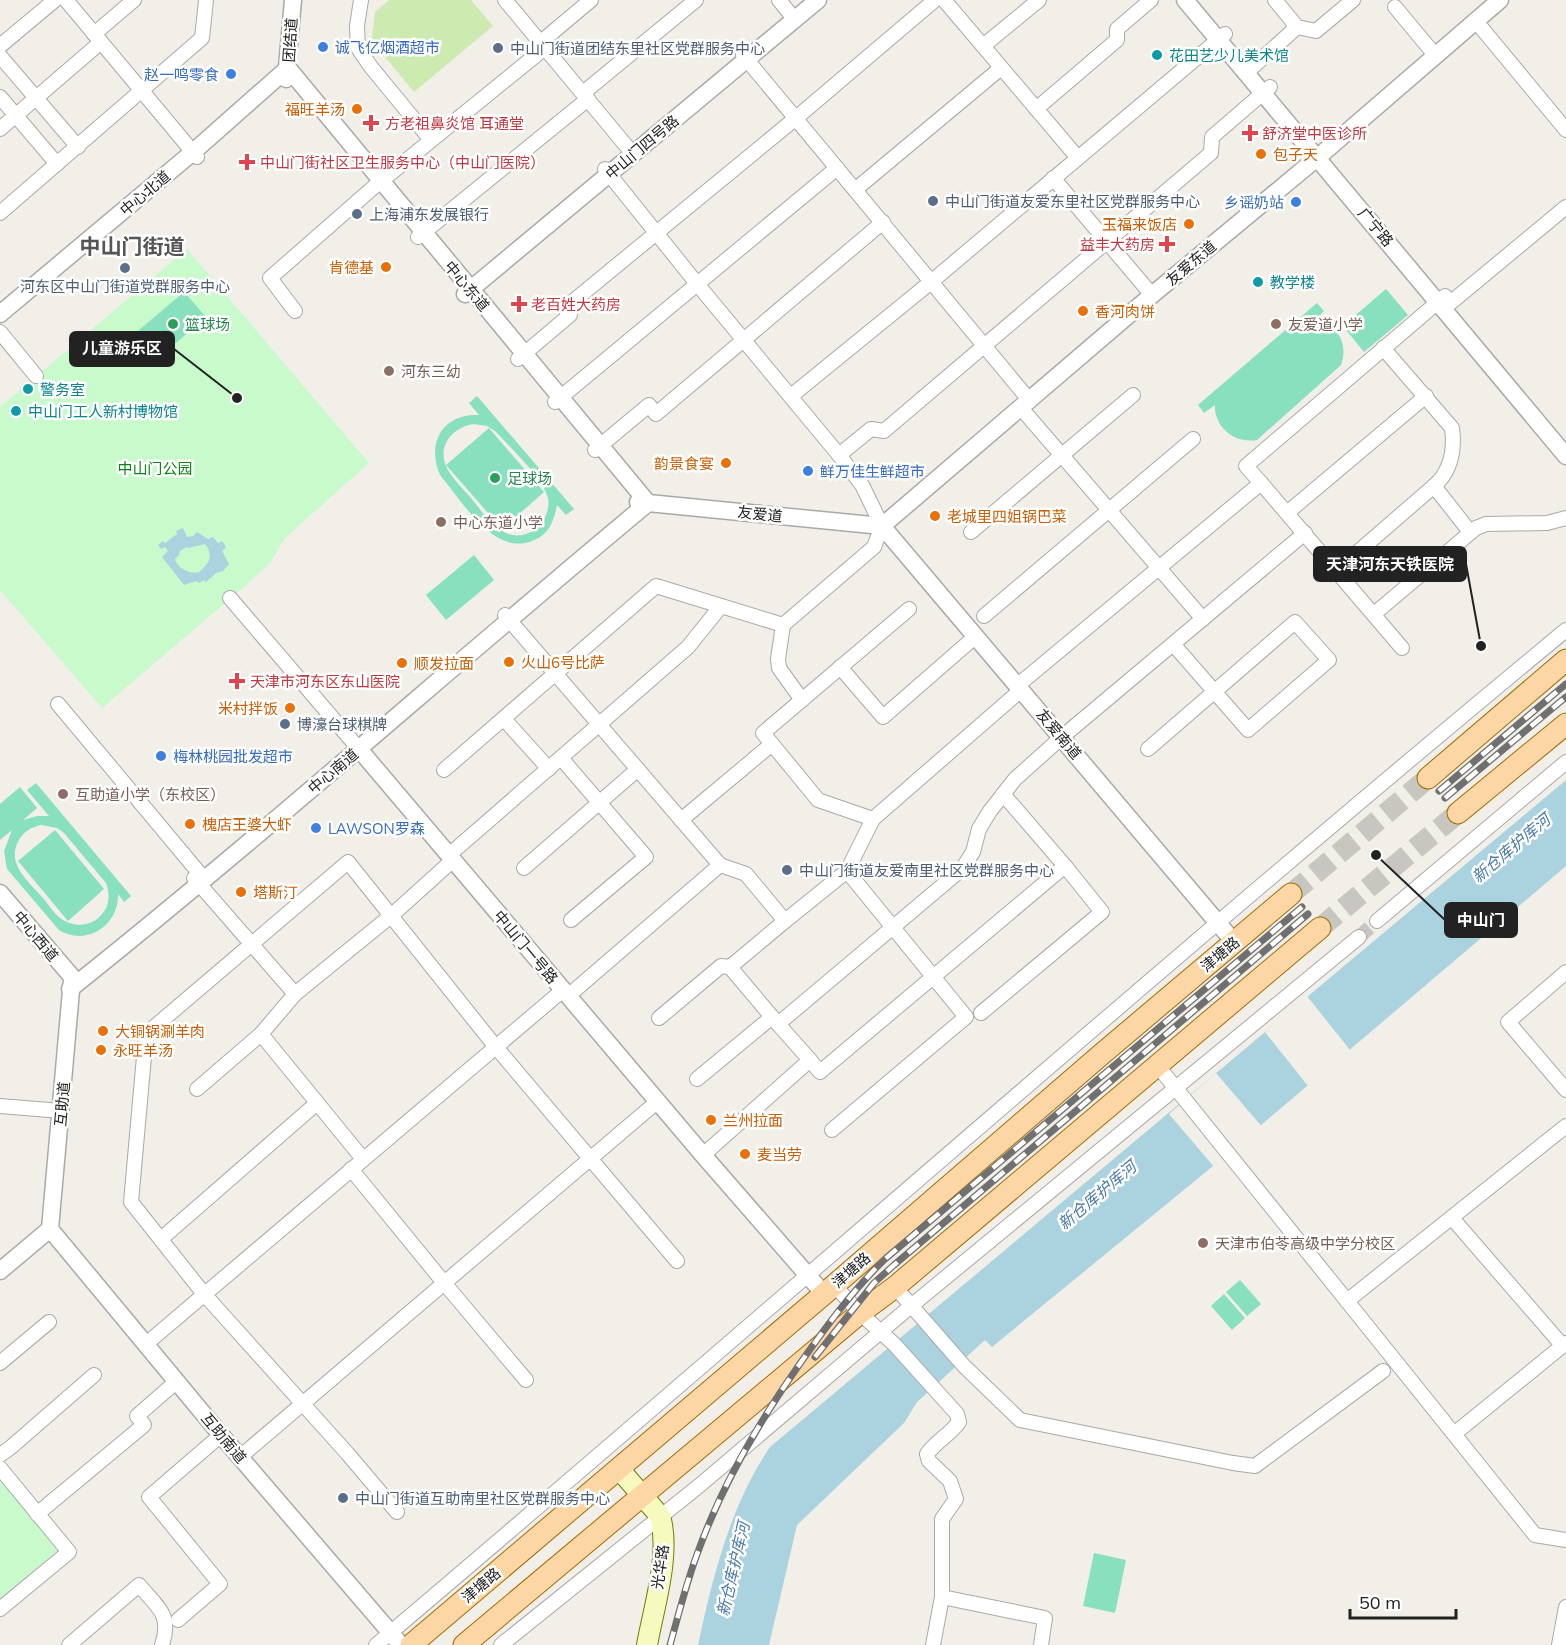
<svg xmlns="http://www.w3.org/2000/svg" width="1566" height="1645" font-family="Mulish,'Noto Sans SC',sans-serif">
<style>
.grass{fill:#cdebb0}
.park{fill:#c8facc}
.pitch{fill:#88e0be;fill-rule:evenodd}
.water{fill:#aad3df;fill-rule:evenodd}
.pier{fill:#f2efe9}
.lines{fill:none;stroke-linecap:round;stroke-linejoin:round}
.minor-tunnel{stroke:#c8c6c1;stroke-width:14;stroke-dasharray:14 7;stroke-linecap:butt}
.primary-tunnel{stroke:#c8c6c1;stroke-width:21;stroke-dasharray:21 10;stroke-linecap:butt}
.minor-casing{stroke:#a9a9a9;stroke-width:16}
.tertiary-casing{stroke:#a9a9a9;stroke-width:19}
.secondary-casing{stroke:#707d05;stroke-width:22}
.primary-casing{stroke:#a06b00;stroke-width:23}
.minor{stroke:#fff;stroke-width:14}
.tertiary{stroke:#fff;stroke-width:16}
.secondary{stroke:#f7fabf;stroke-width:20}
.primary{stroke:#fcd6a4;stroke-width:21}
.rail-casing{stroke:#707070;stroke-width:7}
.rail{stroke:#fff;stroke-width:4.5;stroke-dasharray:14;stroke-linecap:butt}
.shop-dot{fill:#3f7fe0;stroke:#fff;stroke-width:2}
.service-dot{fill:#5c6f8a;stroke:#fff;stroke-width:2}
.culture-dot{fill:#0f9aa8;stroke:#fff;stroke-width:2}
.food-dot{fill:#e8710a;stroke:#fff;stroke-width:2}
.health-dot{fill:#e0444e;stroke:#fff;stroke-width:2}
.leisure-dot{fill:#2e9e5b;stroke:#fff;stroke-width:2}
.education-dot{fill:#8d6e63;stroke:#fff;stroke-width:2}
.labels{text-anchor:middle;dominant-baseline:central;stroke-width:5;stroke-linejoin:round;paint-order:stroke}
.street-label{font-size:15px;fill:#222;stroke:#fff}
.shop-label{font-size:15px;fill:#366cbe;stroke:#fff;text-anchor:start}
.service-label{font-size:15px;fill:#4e5e75;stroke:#fff;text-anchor:start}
.culture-label{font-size:15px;fill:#0d838f;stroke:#fff;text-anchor:start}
.food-label{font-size:15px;fill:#c56008;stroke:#fff;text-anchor:start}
.health-label{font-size:15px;fill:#be3a42;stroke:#fff;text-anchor:start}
.leisure-label{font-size:15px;fill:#27864d;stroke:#fff;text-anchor:start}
.education-label{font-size:15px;fill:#785e54;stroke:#fff;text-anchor:start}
.park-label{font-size:15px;fill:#0c8416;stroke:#fff}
.water-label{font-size:16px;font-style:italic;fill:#4a7aab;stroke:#fff}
.district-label{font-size:21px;font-weight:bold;fill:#555;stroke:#fff}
.leader{fill:none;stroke:#222;stroke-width:2}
.callout-dot{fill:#222;stroke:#fff;stroke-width:2}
.callout{fill:#222;stroke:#222;stroke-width:2}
.callout-label{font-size:16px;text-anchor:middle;font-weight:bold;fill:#fff}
</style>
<rect width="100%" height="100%" fill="#f2efe9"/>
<path class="grass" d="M 389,0 L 471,0 L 493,26 L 414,92 L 380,51 L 372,37 L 375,12 Z"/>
<g class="park">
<path d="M 187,249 L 369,463 L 285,538 L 270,563 L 246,585 L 102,708 L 0,590 L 0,407 Z"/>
<path d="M 0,1479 L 59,1549 L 0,1599 Z"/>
</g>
<g class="pitch">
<path d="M 1386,289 L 1408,315 L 1364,352 L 1343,326 Z"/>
<path d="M 184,292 L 206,317 L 161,356 L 139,330 Z"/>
<path d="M 1317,303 L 1324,311 L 1315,320 C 1337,324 1349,343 1341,365 L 1257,440 C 1234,444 1214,427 1215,405 L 1204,413 L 1198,405 Z"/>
<path d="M 477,396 L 574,509 L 566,515 L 557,505 C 554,521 549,535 532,541 C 493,556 462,501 440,475 C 426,443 443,413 479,415 L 469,403 ZM 474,424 L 487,426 L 495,431 C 509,446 542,478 547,495 C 550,502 548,511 545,517 C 542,524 535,530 529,533 C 502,544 485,515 471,498 C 463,489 454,480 448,470 C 435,448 452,427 474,424 Z"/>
<path d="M 489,428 L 544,492 L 502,529 L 446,465 Z"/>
<path d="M 474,555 L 494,580 L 446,620 L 426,595 Z"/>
<path d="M 36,783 L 131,896 L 124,902 L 118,894 C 119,925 87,947 59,930 L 7,869 L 4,851 L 12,830 L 0,840 L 0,804 L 20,787 L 37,808 L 23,820 L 37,816 L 49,816 L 27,790 ZM 41,825 L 57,828 L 64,833 L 106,883 C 110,894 110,905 102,914 C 94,925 77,928 65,921 C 56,917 49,905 43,898 C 29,882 5,863 19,840 C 24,831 32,827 41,825 Z"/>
<path d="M 55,830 L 104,889 L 68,921 L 18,861 Z"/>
<path d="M 1240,1280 L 1261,1304 L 1247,1316 L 1226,1292 Z"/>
<path d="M 1224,1294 L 1245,1318 L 1232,1330 L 1211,1306 Z"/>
<path d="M 1094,1553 L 1126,1560 L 1115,1613 L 1083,1606 Z"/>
</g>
<g class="water">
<path d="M 183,528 L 187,537 L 193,536 L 197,532 L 208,539 L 213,537 L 218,543 L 222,541 L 226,547 L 222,551 L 229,564 L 223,571 L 216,573 L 206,582 L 204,580 L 199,583 L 196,581 L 184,585 L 162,557 L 168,551 L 165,547 L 161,549 L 158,545 L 163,541 L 165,543 L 177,534 L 176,531 ZM 205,544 C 214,556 209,564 199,572 C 190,575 177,568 175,559 L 180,554 L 179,552 L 186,547 L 188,548 Z"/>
<path d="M 1566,780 L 1566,866 L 1207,1171 L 992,1347 L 985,1340 L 917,1402 L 904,1423 L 797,1525 L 769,1645 L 698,1645 C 713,1576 730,1506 770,1447 Z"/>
</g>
<g class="pier">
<path d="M 1307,996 L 1350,1050 L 1308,1086 L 1265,1032 Z"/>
<path d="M 1216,1073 L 1263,1128 L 1215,1168 L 1169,1114 Z"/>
</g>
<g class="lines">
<path class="minor-tunnel" d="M 1359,937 L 1377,921"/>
<g class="primary-tunnel">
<path d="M 1291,894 L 1428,778"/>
<path d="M 1320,928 L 1458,813"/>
</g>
<defs>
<g id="minor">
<path d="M 66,0 L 197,157"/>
<path d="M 361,0 L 357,26 L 358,48 L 371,67 L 431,140"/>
<path d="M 505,0 L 633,154"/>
<path d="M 779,0 L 795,20"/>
<path d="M 944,0 L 1078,158"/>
<path d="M 1275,0 L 1297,27 L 1316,31 L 1353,0"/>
<path d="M 1395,7 L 1435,55"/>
<path d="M 1475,20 L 1566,130"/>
<path d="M 94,34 L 134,0"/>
<path d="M 541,42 L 591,0"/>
<path d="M 0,46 L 55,0"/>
<path d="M 983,46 L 1039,0"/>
<path d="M 743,55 L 1030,401"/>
<path d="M 0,56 L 78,147"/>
<path d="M 1246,73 L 1297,27"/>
<path d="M 583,93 L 696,0"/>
<path d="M 0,97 L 57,164"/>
<path d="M 1036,109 L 1117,40 L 1117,29 L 1151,0"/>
<path d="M 0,129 L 101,42"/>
<path d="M 1053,178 L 1152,295"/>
<path d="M 856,189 L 1001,68"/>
<path d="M 0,213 L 202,38 L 206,0"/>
<path d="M 418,237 L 588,99"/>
<path d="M 1443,309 L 1566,207"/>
<path d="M 295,311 L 270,278 L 375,186 L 546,47"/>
<path d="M 0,332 L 36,376"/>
<path d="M 1383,348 L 1452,428 C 1455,451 1451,471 1434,486 L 1470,532"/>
<path d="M 518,359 L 570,315 L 565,308 L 796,118 L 935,0"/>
<path d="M 791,396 L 931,282 L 1225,34"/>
<path d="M 555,402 L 837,168"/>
<path d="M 1021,408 L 1203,619"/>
<path d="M 595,450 L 649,405 L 656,414 L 883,222"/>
<path d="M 839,455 L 871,429 L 884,431 L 1211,153 L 1212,137 L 1270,87"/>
<path d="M 1261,483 L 1246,466 L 1445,296"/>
<path d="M 1288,512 L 1426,396"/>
<path d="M 971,532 L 1133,395"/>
<path d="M 1337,570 L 1434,486"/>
<path d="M 230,598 L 359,749"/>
<path d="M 1374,614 L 1476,528 L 1486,524 L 1547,523 L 1566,518"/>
<path d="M 505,615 L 720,865 L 568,996"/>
<path d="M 984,616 L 1193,439"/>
<path d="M 783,625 L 778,659 L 779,668 L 802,700"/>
<path d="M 840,667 L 883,717 L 976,636"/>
<path d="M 1018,685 L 1261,483 L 1402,648"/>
<path d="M 58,704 L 205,880"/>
<path d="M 504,719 L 549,769"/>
<path d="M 772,744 L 763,733 L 909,609"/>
<path d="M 1148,749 L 1295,622 L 1329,660 L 1248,730 L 1173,644"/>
<path d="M 561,758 L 646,857 L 571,920"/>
<path d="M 444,770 L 656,586 L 783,625 L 874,547 L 882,526 L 862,485 L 839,455 L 698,285 L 605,169"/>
<path d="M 681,820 L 772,744 L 818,800 L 873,819 L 1021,690"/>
<path d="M 449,855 L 688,647 L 721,606"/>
<path d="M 720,865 L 746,874 L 785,921 L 847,871 L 966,1017 L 832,1130"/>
<path d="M 524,868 L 638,769"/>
<path d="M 847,871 L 873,819"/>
<path d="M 194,878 L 295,994"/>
<path d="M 1377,921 L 1566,762"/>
<path d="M 1566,972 L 1508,1022 L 1566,1090"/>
<path d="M 981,1013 L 1102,912 L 1065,866"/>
<path d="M 772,1017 L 730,967 L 785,921"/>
<path d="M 659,1018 L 721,966 L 730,967"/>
<path d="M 778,1024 L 810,1060"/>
<path d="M 261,1034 L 363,1159"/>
<path d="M 1157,1065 L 1347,1301 L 1566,1126"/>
<path d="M 697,1079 L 772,1017 L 778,1024 L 962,869 L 973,852 L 979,829 L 990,811 L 1015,779 L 1062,737 L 1305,533"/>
<path d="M 197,1089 L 261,1034 L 295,994 L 392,915 L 453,860"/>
<path d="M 0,1106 L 61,1111"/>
<path d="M 703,1155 L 810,1060 L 820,1072 L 1065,866 L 1003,794"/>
<path d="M 351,1169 L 445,1284 L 526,1380"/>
<path d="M 1452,1218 L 1562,1345"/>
<path d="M 161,1239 L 317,1103"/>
<path d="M 834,1285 L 860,1313 L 895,1345 L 957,1414 L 959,1422 C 951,1434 936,1441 927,1454 L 929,1461 L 950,1481 L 956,1499 L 942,1519 L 942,1597 L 933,1645"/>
<path d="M 895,1287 L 964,1366 L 1020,1420 L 1233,1463 L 1255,1466 L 1383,1371"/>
<path d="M 1347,1301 L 1535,1535 L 1566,1540"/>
<path d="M 146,1344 L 563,990"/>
<path d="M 0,1363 L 49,1322"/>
<path d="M 1454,1434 L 1566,1343"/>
<path d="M 0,1455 L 10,1448 L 94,1375"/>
<path d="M 240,1457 L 658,1101"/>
<path d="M 0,1468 L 69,1552 L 0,1609"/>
<path d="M 397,1512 L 347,1453 L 204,1294 L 131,1202 L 146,1034 L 348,862 L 495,1046 L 677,1261"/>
<path d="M 37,1514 L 144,1425 L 137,1416 L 177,1381"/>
<path d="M 942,1597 L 1045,1618 L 1041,1645"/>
<path d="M 178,1620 L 220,1584 L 149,1497 L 221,1435"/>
<path d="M 69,1645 L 139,1585 C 158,1608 172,1614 162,1645"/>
<path d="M 376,1645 C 774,1308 1164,962 1566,630"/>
<path d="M 501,1645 L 700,1485 L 911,1306 L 1359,937"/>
<path d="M 1559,1645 L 1566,1607"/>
</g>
<g id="tertiary">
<path d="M 1185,0 L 1566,456"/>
<path d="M 288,68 L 648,503"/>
<path d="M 286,79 L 293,0"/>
<path d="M 465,294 L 818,0"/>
<path d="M 0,314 L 193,152 L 288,68"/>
<path d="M 638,502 L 882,526"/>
<path d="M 882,526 L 1152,295 L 1317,158 L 1500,0"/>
<path d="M 882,526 L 1234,942"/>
<path d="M 359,749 L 703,1155 L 824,1294"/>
<path d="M 0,893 L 73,978"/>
<path d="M 70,989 C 267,832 454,664 648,503"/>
<path d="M 50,1229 L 221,1435 L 401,1645"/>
<path d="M 50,1229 L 72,979"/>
<path d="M 0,1271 L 50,1229"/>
</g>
<path id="secondary" d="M 619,1469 L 660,1516 C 671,1554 654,1606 647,1645"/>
<g id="primary">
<path d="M 1428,778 L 1566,660"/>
<path d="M 1458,813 L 1566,724"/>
<path d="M 411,1645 L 824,1294 L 1103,1053 L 1291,894"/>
<path d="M 464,1645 L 860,1313 L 895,1287 L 1320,928"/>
</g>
</defs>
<use href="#minor" class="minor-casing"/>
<use href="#tertiary" class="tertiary-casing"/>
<use href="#secondary" class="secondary-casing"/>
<use href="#primary" class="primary-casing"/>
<use href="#minor" class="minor"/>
<use href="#tertiary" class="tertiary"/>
<use href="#secondary" class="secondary"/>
<use href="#primary" class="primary"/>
<defs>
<g id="rail">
<path d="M 1439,791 L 1566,684"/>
<path d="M 1445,798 L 1566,697"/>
<path d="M 815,1357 L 874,1283 L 894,1265 L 1308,914"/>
<path d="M 670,1645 C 679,1613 687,1580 699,1549 C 723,1483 759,1422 799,1365 C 825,1328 852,1291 885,1259 L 1302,907"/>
</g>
</defs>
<use href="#rail" class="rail-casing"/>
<use href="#rail" class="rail"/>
</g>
<g class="shop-dot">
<circle cx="323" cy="47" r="6"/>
<circle cx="231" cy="74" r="6"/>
<circle cx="1296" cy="202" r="6"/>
<circle cx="808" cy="471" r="6"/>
<circle cx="161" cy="756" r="6"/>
<circle cx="316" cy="828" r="6"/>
</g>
<g class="service-dot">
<circle cx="498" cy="48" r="6"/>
<circle cx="933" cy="201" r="6"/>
<circle cx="357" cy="214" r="6"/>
<circle cx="125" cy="268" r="6"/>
<circle cx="285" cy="724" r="6"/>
<circle cx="787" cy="870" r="6"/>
<circle cx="343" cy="1498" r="6"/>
</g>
<g class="culture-dot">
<circle cx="1157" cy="55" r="6"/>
<circle cx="1258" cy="282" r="6"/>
<circle cx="28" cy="389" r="6"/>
<circle cx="16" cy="411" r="6"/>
</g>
<g class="food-dot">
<circle cx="357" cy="109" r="6"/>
<circle cx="1261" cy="154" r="6"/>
<circle cx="1189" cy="224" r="6"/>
<circle cx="386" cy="267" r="6"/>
<circle cx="1083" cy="311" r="6"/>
<circle cx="726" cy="463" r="6"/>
<circle cx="935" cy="516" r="6"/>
<circle cx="509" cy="662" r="6"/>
<circle cx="402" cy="663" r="6"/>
<circle cx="290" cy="708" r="6"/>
<circle cx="190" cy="824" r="6"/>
<circle cx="241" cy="892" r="6"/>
<circle cx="103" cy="1031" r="6"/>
<circle cx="101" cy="1050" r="6"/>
<circle cx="711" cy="1120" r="6"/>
<circle cx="745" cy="1154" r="6"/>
</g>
<g class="health-dot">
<path d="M368 114h6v6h6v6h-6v6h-6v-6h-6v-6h6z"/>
<path d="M1247 124h6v6h6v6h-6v6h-6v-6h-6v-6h6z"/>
<path d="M244 153h6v6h6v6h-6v6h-6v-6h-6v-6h6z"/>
<path d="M1164 235h6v6h6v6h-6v6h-6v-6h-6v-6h6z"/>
<path d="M516 295h6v6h6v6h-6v6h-6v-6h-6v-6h6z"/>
<path d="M234 672h6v6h6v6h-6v6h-6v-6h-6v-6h6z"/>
</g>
<g class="leisure-dot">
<circle cx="173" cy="324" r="6"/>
<circle cx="495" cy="478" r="6"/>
</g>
<g class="education-dot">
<circle cx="1276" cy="324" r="6"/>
<circle cx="389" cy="371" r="6"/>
<circle cx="441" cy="522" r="6"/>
<circle cx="63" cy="794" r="6"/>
<circle cx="1203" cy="1243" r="6"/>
</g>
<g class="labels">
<g class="street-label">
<text transform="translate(290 40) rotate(-86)">团结道</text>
<text transform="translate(642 147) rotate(-40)">中山门四号路</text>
<text transform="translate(145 193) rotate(-40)">中心北道</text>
<text transform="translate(1376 227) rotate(50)">广宁路</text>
<text transform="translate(1191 263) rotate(-40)">友爱东道</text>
<text transform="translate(467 286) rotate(50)">中心东道</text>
<text transform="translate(760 514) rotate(6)">友爱道</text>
<text transform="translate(1059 734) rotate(50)">友爱南道</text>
<text transform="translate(333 771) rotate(-40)">中心南道</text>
<text transform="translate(36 936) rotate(50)">中心西道</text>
<text transform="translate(526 947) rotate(50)">中山门一号路</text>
<text transform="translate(1220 954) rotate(-40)">津塘路</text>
<text transform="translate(62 1104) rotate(-85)">互助道</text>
<text transform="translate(851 1270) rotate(-41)">津塘路</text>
<text transform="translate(224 1438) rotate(50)">互助南道</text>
<text transform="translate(660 1567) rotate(-82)">光华路</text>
<text transform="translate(481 1585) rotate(-40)">津塘路</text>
</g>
<g class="shop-label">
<text x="335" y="47">诚飞亿烟酒超市</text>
<text x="219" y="74" text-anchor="end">赵一鸣零食</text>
<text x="1284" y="202" text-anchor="end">乡谣奶站</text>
<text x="820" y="471">鲜万佳生鲜超市</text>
<text x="173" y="756">梅林桃园批发超市</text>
<text x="328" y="828">LAWSON罗森</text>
</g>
<g class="service-label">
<text x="510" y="48">中山门街道团结东里社区党群服务中心</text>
<text x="945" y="201">中山门街道友爱东里社区党群服务中心</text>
<text x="369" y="214">上海浦东发展银行</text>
<text x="125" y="286" text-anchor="middle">河东区中山门街道党群服务中心</text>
<text x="297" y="724">博濠台球棋牌</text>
<text x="799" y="870">中山门街道友爱南里社区党群服务中心</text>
<text x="355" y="1498">中山门街道互助南里社区党群服务中心</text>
</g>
<g class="culture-label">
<text x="1169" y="55">花田艺少儿美术馆</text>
<text x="1270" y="282">教学楼</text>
<text x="40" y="389">警务室</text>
<text x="28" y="411">中山门工人新村博物馆</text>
</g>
<g class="food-label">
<text x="345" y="109" text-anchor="end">福旺羊汤</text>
<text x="1273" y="154">包子天</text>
<text x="1177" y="224" text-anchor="end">玉福来饭店</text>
<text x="374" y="267" text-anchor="end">肯德基</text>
<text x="1095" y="311">香河肉饼</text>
<text x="714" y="463" text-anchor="end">韵景食宴</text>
<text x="947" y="516">老城里四姐锅巴菜</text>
<text x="521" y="662">火山6号比萨</text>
<text x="414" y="663">顺发拉面</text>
<text x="278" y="708" text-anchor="end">米村拌饭</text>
<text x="202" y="824">槐店王婆大虾</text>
<text x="253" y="892">塔斯汀</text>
<text x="115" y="1031">大铜锅涮羊肉</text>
<text x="113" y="1050">永旺羊汤</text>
<text x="723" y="1120">兰州拉面</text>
<text x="757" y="1154">麦当劳</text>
</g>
<g class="health-label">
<text x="385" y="123">方老祖鼻炎馆 耳通堂</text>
<text x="1262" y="133">舒济堂中医诊所</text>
<text x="260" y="162">中山门街社区卫生服务中心（中山门医院）</text>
<text x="1155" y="244" text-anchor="end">益丰大药房</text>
<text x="531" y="304">老百姓大药房</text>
<text x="250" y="681">天津市河东区东山医院</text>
</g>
<g class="leisure-label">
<text x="185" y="324">篮球场</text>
<text x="507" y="478">足球场</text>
</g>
<g class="education-label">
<text x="1288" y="324">友爱道小学</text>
<text x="401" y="371">河东三幼</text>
<text x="453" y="522">中心东道小学</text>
<text x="75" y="794">互助道小学（东校区）</text>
<text x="1215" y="1243">天津市伯苓高级中学分校区</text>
</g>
<g class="park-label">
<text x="155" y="468">中山门公园</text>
</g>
<g class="water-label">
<text transform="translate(1511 848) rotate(-40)">新仓库护库河</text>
<text transform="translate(1097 1195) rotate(-40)">新仓库护库河</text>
<text transform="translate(733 1569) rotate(-77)">新仓库护库河</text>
</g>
<g class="district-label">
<text x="132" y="246">中山门街道</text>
</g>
</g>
<path class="leader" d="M237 398L174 349M1481 646L1466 564M1376 855L1445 920"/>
<g class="callout-dot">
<circle cx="237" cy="398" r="6"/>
<circle cx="1481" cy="646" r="6"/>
<circle cx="1376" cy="855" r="6"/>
</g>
<g class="callout">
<rect x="70" y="332" width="104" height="34" rx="6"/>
<rect x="1314" y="547" width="152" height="34" rx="6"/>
<rect x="1445" y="903" width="72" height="34" rx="6"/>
</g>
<g class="callout-label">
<text x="122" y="354">儿童游乐区</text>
<text x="1390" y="570">天津河东天铁医院</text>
<text x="1481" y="926">中山门</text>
</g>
<path d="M1350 1609v9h106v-9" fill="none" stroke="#222222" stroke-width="3"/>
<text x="1359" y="1609" font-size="18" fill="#222222" stroke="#ffffff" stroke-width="4.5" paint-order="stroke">50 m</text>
</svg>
